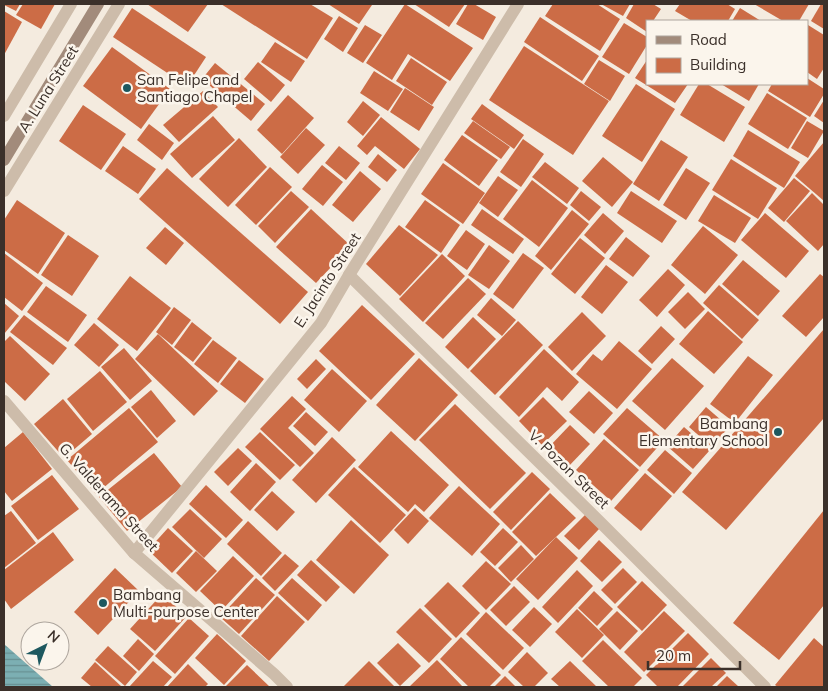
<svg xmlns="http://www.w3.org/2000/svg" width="828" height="691" font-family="Mulish,sans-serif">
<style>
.water{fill:url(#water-rules)}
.building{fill:#cc6c46}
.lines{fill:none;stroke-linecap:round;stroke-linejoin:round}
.street{stroke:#cdbcaa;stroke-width:12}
.secondary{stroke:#a28b7b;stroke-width:12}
.poi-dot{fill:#1d585f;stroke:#fbf5ec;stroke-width:2}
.labels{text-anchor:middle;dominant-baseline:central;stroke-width:5;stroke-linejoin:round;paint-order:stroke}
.poi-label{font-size:15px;fill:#3b302a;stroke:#fbf5ec;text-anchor:start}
.street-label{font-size:15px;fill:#3b302a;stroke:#fbf5ec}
</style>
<defs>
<pattern id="water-rules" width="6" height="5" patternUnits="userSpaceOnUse" patternTransform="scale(1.25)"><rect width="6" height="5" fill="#7cafb3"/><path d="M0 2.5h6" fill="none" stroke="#678f92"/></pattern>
</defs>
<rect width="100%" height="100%" fill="#f4ebdf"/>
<path class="water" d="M 4,644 L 53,687 L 4,687 Z"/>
<g class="building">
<path d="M 4,4 L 20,4 L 16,11 L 4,5 Z"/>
<path d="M 23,4 L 55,4 L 41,29 L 16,15 Z"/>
<path d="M 147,4 L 208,4 L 188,32 Z"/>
<path d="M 221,4 L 310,4 L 333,18 L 307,59 Z"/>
<path d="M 328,4 L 370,4 L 372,5 L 359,24 Z"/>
<path d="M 405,4 L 473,48 L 450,81 L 408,54 L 392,80 L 366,63 Z"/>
<path d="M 414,4 L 465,4 L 449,27 Z"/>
<path d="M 468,4 L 474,4 L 496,17 L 483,40 L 456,24 Z"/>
<path d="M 553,4 L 597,4 L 620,19 L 600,51 L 545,16 Z"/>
<path d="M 601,4 L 630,4 L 623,16 Z"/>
<path d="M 634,4 L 653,4 L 661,9 L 653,21 L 647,21 L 647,32 L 626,18 Z"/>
<path d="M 680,4 L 727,4 L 735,9 L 728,21 L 692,21 L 675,11 Z"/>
<path d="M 754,4 L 809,4 L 799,21 L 783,21 Z"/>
<path d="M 821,4 L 824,4 L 824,29 L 811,21 Z"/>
<path d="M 132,8 L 206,57 L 187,86 L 113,37 Z"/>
<path d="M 740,8 L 761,21 L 732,21 Z"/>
<path d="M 4,11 L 22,22 L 4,55 Z"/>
<path d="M 339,16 L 358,28 L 343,52 L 324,39 Z"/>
<path d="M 540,17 L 599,56 L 582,81 L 524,42 Z"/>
<path d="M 624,23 L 647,37 L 647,45 L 629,74 L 602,57 Z"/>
<path d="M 365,25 L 382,35 L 363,63 L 347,53 Z"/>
<path d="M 808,25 L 824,35 L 824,68 L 817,79 L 807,72 L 807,27 Z"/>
<path d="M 275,42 L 305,61 L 291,82 L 261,62 Z"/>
<path d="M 524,46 L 609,101 L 573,155 L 489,100 Z"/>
<path d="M 112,47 L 170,89 L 141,129 L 83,86 Z"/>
<path d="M 411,58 L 447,82 L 432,105 L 396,81 Z"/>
<path d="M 599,60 L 625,76 L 610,101 L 584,84 Z"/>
<path d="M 647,60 L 647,84 L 688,84 L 675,103 L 635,78 Z"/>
<path d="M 258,62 L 285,85 L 271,102 L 244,79 Z"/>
<path d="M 215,63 L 265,104 L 251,121 L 202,79 Z"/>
<path d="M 374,71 L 403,89 L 388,111 L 360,93 Z"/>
<path d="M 807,78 L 824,89 L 824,94 L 810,117 L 768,91 L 772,84 L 807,84 Z"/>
<path d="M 636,84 L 675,109 L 642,162 L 602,136 Z"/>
<path d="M 699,84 L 707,84 L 745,107 L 724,142 L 680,115 Z"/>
<path d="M 721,84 L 759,84 L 749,101 Z"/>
<path d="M 405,88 L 434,107 L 419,131 L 390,112 Z"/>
<path d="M 203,91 L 218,107 L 179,142 L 163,125 Z"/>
<path d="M 767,93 L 807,118 L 788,149 L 748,124 Z"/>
<path d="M 288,95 L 314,118 L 282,154 L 257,130 Z"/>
<path d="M 824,100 L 824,123 L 814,116 Z"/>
<path d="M 363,101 L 380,115 L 363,136 L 347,122 Z"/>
<path d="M 482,104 L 524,135 L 514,149 L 471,119 Z"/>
<path d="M 83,105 L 126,134 L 101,170 L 59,141 Z"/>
<path d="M 213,116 L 235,140 L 192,178 L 170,154 Z"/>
<path d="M 381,117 L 420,149 L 404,169 L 375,146 L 367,155 L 357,146 Z"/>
<path d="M 473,121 L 510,147 L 501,159 L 464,133 Z"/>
<path d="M 807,121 L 824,131 L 808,158 L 791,148 Z"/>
<path d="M 149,124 L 174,143 L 162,160 L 137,140 Z"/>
<path d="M 306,128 L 325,145 L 298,174 L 280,157 Z"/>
<path d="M 748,130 L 800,162 L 784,188 L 733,156 Z"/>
<path d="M 462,135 L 498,160 L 479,186 L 444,160 Z"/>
<path d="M 239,138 L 267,167 L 228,207 L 199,179 Z"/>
<path d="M 523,139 L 544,154 L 521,187 L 500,172 Z"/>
<path d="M 661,140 L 688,157 L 659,201 L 633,184 Z"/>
<path d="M 824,142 L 824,201 L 795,176 Z"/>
<path d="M 123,146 L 156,169 L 138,194 L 105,171 Z"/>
<path d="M 339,146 L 360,163 L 346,180 L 325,163 Z"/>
<path d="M 378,154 L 397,170 L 387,182 L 368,167 Z"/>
<path d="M 603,157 L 633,182 L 612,207 L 582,181 Z"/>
<path d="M 731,159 L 777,188 L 758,219 L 712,190 Z"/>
<path d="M 545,162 L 579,188 L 567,204 L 532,177 Z"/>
<path d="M 443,163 L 485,193 L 463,224 L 421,194 Z"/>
<path d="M 322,165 L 343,182 L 323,206 L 302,189 Z"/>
<path d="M 270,167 L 292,187 L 256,225 L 235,205 Z"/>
<path d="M 167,168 L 308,292 L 280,324 L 139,199 Z"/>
<path d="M 686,168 L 710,183 L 686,220 L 663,205 Z"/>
<path d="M 360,171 L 381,189 L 353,222 L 332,205 Z"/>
<path d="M 498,176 L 518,190 L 498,217 L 479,203 Z"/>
<path d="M 794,178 L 810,191 L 784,222 L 768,208 Z"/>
<path d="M 532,180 L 568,208 L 539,247 L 503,219 Z"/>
<path d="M 291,191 L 309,207 L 275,243 L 258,226 Z"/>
<path d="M 581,191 L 601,207 L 589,221 L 570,205 Z"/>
<path d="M 631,191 L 677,221 L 662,243 L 617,213 Z"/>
<path d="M 812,193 L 824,205 L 824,244 L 818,251 L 786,221 Z"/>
<path d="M 714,195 L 751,218 L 735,243 L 698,221 Z"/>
<path d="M 17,200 L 65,233 L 38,274 L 4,250 L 4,220 Z"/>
<path d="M 425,200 L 460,225 L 441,253 L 405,227 Z"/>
<path d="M 311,209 L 351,246 L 316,283 L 276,247 Z"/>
<path d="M 482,209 L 524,239 L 513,254 L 471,225 Z"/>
<path d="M 572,210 L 589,224 L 551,270 L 535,256 Z"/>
<path d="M 603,213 L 624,231 L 605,254 L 584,235 Z"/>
<path d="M 765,213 L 809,251 L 786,278 L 741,240 Z"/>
<path d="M 399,225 L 438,255 L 400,296 L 366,264 Z"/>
<path d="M 703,226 L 738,255 L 705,294 L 671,265 Z"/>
<path d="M 165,227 L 184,243 L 166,265 L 146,248 Z"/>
<path d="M 466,230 L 485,244 L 467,270 L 447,256 Z"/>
<path d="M 68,235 L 99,256 L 72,296 L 41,275 Z"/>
<path d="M 626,237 L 650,256 L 633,277 L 609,259 Z"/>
<path d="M 580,238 L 605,258 L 575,294 L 551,274 Z"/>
<path d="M 489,245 L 510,261 L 489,289 L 468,275 Z"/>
<path d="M 4,253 L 43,283 L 22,311 L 4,297 Z"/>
<path d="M 523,253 L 544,268 L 513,309 L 493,294 Z"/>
<path d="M 442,254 L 465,276 L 423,322 L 399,299 Z"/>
<path d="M 743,260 L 780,291 L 758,316 L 722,284 Z"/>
<path d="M 606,265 L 628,282 L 602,314 L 581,297 Z"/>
<path d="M 668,269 L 685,285 L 657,317 L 639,300 Z"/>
<path d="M 820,274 L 824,277 L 824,317 L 806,337 L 782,316 Z"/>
<path d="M 130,276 L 171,308 L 137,351 L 97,319 Z"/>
<path d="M 468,278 L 486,294 L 443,339 L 425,323 Z"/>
<path d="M 719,285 L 759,320 L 742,339 L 703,303 Z"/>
<path d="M 46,286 L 87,315 L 68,342 L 27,312 Z"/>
<path d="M 688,292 L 705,309 L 685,329 L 668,312 Z"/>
<path d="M 491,298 L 516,320 L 502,336 L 477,315 Z"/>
<path d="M 4,303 L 19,316 L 4,334 Z"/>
<path d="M 362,305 L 415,354 L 371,400 L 319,351 Z"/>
<path d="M 174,307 L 191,320 L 172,345 L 156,332 Z"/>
<path d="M 708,311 L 743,342 L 714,374 L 679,344 Z"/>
<path d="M 582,312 L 606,336 L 572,371 L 548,347 Z"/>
<path d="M 24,315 L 67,348 L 53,365 L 10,332 Z"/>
<path d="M 473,317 L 496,339 L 468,369 L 445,347 Z"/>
<path d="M 518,321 L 543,345 L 495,395 L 470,371 Z"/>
<path d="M 192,322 L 212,338 L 193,362 L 174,347 Z"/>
<path d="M 94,323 L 119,345 L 99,367 L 74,345 Z"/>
<path d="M 661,326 L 675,339 L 652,364 L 638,351 Z"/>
<path d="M 824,329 L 824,418 L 726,530 L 682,492 Z"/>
<path d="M 158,334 L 218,391 L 194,416 L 135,359 Z"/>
<path d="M 10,336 L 50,374 L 25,401 L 4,381 L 4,342 Z"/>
<path d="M 213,340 L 237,358 L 218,383 L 194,364 Z"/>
<path d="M 619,341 L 652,369 L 617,409 L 576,374 L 593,354 L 602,361 Z"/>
<path d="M 124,348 L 152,381 L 130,400 L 101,367 Z"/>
<path d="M 544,349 L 579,382 L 562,401 L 547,387 L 519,417 L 499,397 Z"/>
<path d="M 748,356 L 773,375 L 735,423 L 710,404 Z"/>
<path d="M 419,358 L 458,395 L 415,441 L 376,405 Z"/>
<path d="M 672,358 L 704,386 L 665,430 L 632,401 Z"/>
<path d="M 316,359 L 326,369 L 307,389 L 297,379 Z"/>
<path d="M 239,360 L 264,379 L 245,403 L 220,384 Z"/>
<path d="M 332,369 L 367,401 L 339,432 L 304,400 Z"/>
<path d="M 100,371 L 127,402 L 93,431 L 67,399 Z"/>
<path d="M 151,390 L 176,421 L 157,438 L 131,407 Z"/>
<path d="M 589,391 L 613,413 L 594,434 L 569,412 Z"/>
<path d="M 292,396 L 306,409 L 288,428 L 314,453 L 300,467 L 260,429 Z"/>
<path d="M 543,397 L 567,421 L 542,445 L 519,421 Z"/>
<path d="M 63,399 L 92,434 L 64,458 L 34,424 Z"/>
<path d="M 455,404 L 526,473 L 490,509 L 419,440 Z"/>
<path d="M 706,407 L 729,427 L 712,447 L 689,427 Z"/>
<path d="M 129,408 L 158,442 L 96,494 L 67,460 Z"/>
<path d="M 627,408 L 664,440 L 640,467 L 603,434 Z"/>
<path d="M 306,412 L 328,432 L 315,446 L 293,426 Z"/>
<path d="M 570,425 L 590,444 L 567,468 L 547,449 Z"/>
<path d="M 684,427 L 710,450 L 693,469 L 667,446 Z"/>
<path d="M 391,431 L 449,485 L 424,512 L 415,504 L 408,512 L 358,467 Z"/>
<path d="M 23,432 L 52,469 L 12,501 L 4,491 L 4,448 Z"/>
<path d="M 260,432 L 295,465 L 280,480 L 245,447 Z"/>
<path d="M 332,437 L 356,460 L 316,503 L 292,480 Z"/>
<path d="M 604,439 L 639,470 L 611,501 L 576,470 Z"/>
<path d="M 238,448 L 252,461 L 228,486 L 214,472 Z"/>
<path d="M 665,450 L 692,473 L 674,494 L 647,470 Z"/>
<path d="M 154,453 L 182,487 L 127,531 L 99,497 Z"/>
<path d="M 256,463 L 276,482 L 250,511 L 230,492 Z"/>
<path d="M 354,467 L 406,515 L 380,543 L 328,495 Z"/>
<path d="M 532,472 L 550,489 L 511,530 L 493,512 Z"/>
<path d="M 645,473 L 672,496 L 641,531 L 614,508 Z"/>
<path d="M 52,475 L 79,509 L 38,540 L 11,506 Z"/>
<path d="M 206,485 L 243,520 L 226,538 L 189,504 Z"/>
<path d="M 459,486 L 500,524 L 472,556 L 429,518 Z"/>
<path d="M 272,491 L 295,512 L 277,531 L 254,510 Z"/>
<path d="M 550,493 L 576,518 L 536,556 L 512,532 Z"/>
<path d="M 415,508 L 429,521 L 408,544 L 394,530 Z"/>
<path d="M 190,509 L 222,539 L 204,558 L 172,527 Z"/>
<path d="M 824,510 L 824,605 L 779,660 L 733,623 Z"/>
<path d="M 11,511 L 36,543 L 4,568 L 4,516 Z"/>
<path d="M 586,514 L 600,528 L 579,550 L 564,536 Z"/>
<path d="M 351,520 L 389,555 L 354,594 L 316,560 Z"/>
<path d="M 248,521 L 282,553 L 261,576 L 227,544 Z"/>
<path d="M 168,528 L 193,551 L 172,573 L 148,550 Z"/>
<path d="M 503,528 L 518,542 L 495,566 L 480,552 Z"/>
<path d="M 53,532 L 74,560 L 11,609 L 4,599 L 4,570 Z"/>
<path d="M 556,537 L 578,558 L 538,600 L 516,579 Z"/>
<path d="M 599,540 L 622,562 L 602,582 L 580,561 Z"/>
<path d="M 521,545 L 534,559 L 511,582 L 498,568 Z"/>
<path d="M 196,551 L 217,571 L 196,592 L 176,573 Z"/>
<path d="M 285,554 L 299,566 L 275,591 L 262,578 Z"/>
<path d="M 233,556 L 254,576 L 221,611 L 200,591 Z"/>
<path d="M 311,560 L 340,587 L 326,602 L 297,575 Z"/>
<path d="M 486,561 L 511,584 L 486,610 L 462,586 Z"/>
<path d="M 115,568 L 139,591 L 98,635 L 74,612 Z"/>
<path d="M 623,568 L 637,582 L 615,604 L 601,590 Z"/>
<path d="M 577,570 L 593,586 L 558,623 L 542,607 Z"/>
<path d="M 256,578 L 275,595 L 239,634 L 220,617 Z"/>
<path d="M 292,578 L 322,605 L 308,621 L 278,593 Z"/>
<path d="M 642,581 L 667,605 L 642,631 L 617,607 Z"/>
<path d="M 448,582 L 480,613 L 456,638 L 424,606 Z"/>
<path d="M 514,586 L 530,602 L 506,626 L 490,610 Z"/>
<path d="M 594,591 L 613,609 L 597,626 L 578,608 Z"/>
<path d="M 162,594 L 187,616 L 155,651 L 130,629 Z"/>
<path d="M 277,596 L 305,622 L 269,661 L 241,636 Z"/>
<path d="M 534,607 L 552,624 L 530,647 L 512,630 Z"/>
<path d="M 420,608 L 452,639 L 429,663 L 396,632 Z"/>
<path d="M 577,609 L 604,635 L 582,658 L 555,632 Z"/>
<path d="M 617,611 L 638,631 L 620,650 L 599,629 Z"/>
<path d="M 664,611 L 685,631 L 644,672 L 624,652 Z"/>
<path d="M 486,612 L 524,648 L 503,670 L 466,634 Z"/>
<path d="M 189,618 L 209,636 L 175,674 L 155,656 Z"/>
<path d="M 688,633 L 709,654 L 677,687 L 658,687 L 646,675 Z"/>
<path d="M 217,634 L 246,661 L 224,685 L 195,658 Z"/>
<path d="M 461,637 L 501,675 L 489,687 L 469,687 L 440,659 Z"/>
<path d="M 814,638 L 824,647 L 824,687 L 778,687 L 775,685 Z"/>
<path d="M 138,639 L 154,654 L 139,671 L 123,656 Z"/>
<path d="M 603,640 L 642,678 L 633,687 L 609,687 L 582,661 Z"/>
<path d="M 398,643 L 421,666 L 400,686 L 377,663 Z"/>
<path d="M 108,646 L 137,672 L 125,686 L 95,660 Z"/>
<path d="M 527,652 L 548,673 L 534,687 L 524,687 L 508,672 Z"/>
<path d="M 711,658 L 726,673 L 711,687 L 682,687 Z"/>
<path d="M 437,660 L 463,687 L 409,687 Z"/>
<path d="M 153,661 L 172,677 L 163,687 L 129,687 Z"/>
<path d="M 369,661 L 395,687 L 343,687 Z"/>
<path d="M 570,661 L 597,687 L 560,687 L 551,679 Z"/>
<path d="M 95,662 L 122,687 L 92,687 L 81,678 Z"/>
<path d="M 188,664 L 208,684 L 205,687 L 167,687 Z"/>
<path d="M 247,665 L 270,687 L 225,687 Z"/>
<path d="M 505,676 L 516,687 L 494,687 Z"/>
<path d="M 727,676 L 739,687 L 716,687 Z"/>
</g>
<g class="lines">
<g class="street">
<path d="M 4,116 L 71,4"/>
<path d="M 4,191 L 119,4"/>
<path d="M 349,275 L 601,523 L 765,687"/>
<path d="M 4,401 L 134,553 L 274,674 L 287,687"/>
<path d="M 134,553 L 321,323 L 349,275 L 518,4"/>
</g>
<path class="secondary" d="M 4,160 L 98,4"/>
</g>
<g class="poi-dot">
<circle cx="127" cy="88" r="5"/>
<circle cx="778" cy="432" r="5"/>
<circle cx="103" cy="603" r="5"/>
</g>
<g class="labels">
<g class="poi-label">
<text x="137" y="79">San Felipe and<tspan x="137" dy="17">Santiago Chapel</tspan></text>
<text x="768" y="423" text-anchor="end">Bambang<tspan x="768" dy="17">Elementary School</tspan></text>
<text x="113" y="594">Bambang<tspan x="113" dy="17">Multi-purpose Center</tspan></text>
</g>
<g class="street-label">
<text transform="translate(48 89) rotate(-58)">A. Luna Street</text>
<text transform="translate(327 280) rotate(-57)">E. Jacinto Street</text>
<text transform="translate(569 469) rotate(44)">V. Pozon Street</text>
<text transform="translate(109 497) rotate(48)">G. Valderama Street</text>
</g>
</g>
<rect width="828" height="691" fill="none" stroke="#3b302a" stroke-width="10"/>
<rect x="646" y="20" width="162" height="65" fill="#fbf5ec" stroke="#aea69e"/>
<rect x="656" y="36" width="25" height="8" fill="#a28b7b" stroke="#aea69e"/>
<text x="690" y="45" font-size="15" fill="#3b302a">Road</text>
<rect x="656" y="58" width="25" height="15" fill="#cc6c46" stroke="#aea69e"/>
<text x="690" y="70" font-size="15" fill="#3b302a">Building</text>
<g transform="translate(45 646) rotate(42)"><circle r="24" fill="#fbf5ec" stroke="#aea69e"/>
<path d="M0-4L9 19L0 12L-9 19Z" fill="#1d585f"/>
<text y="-8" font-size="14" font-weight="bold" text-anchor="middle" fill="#3b302a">N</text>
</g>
<path d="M648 661v8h92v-8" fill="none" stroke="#3b302a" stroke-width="2.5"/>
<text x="656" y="661" font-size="15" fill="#3b302a" stroke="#fbf5ec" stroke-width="4" paint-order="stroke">20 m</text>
</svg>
